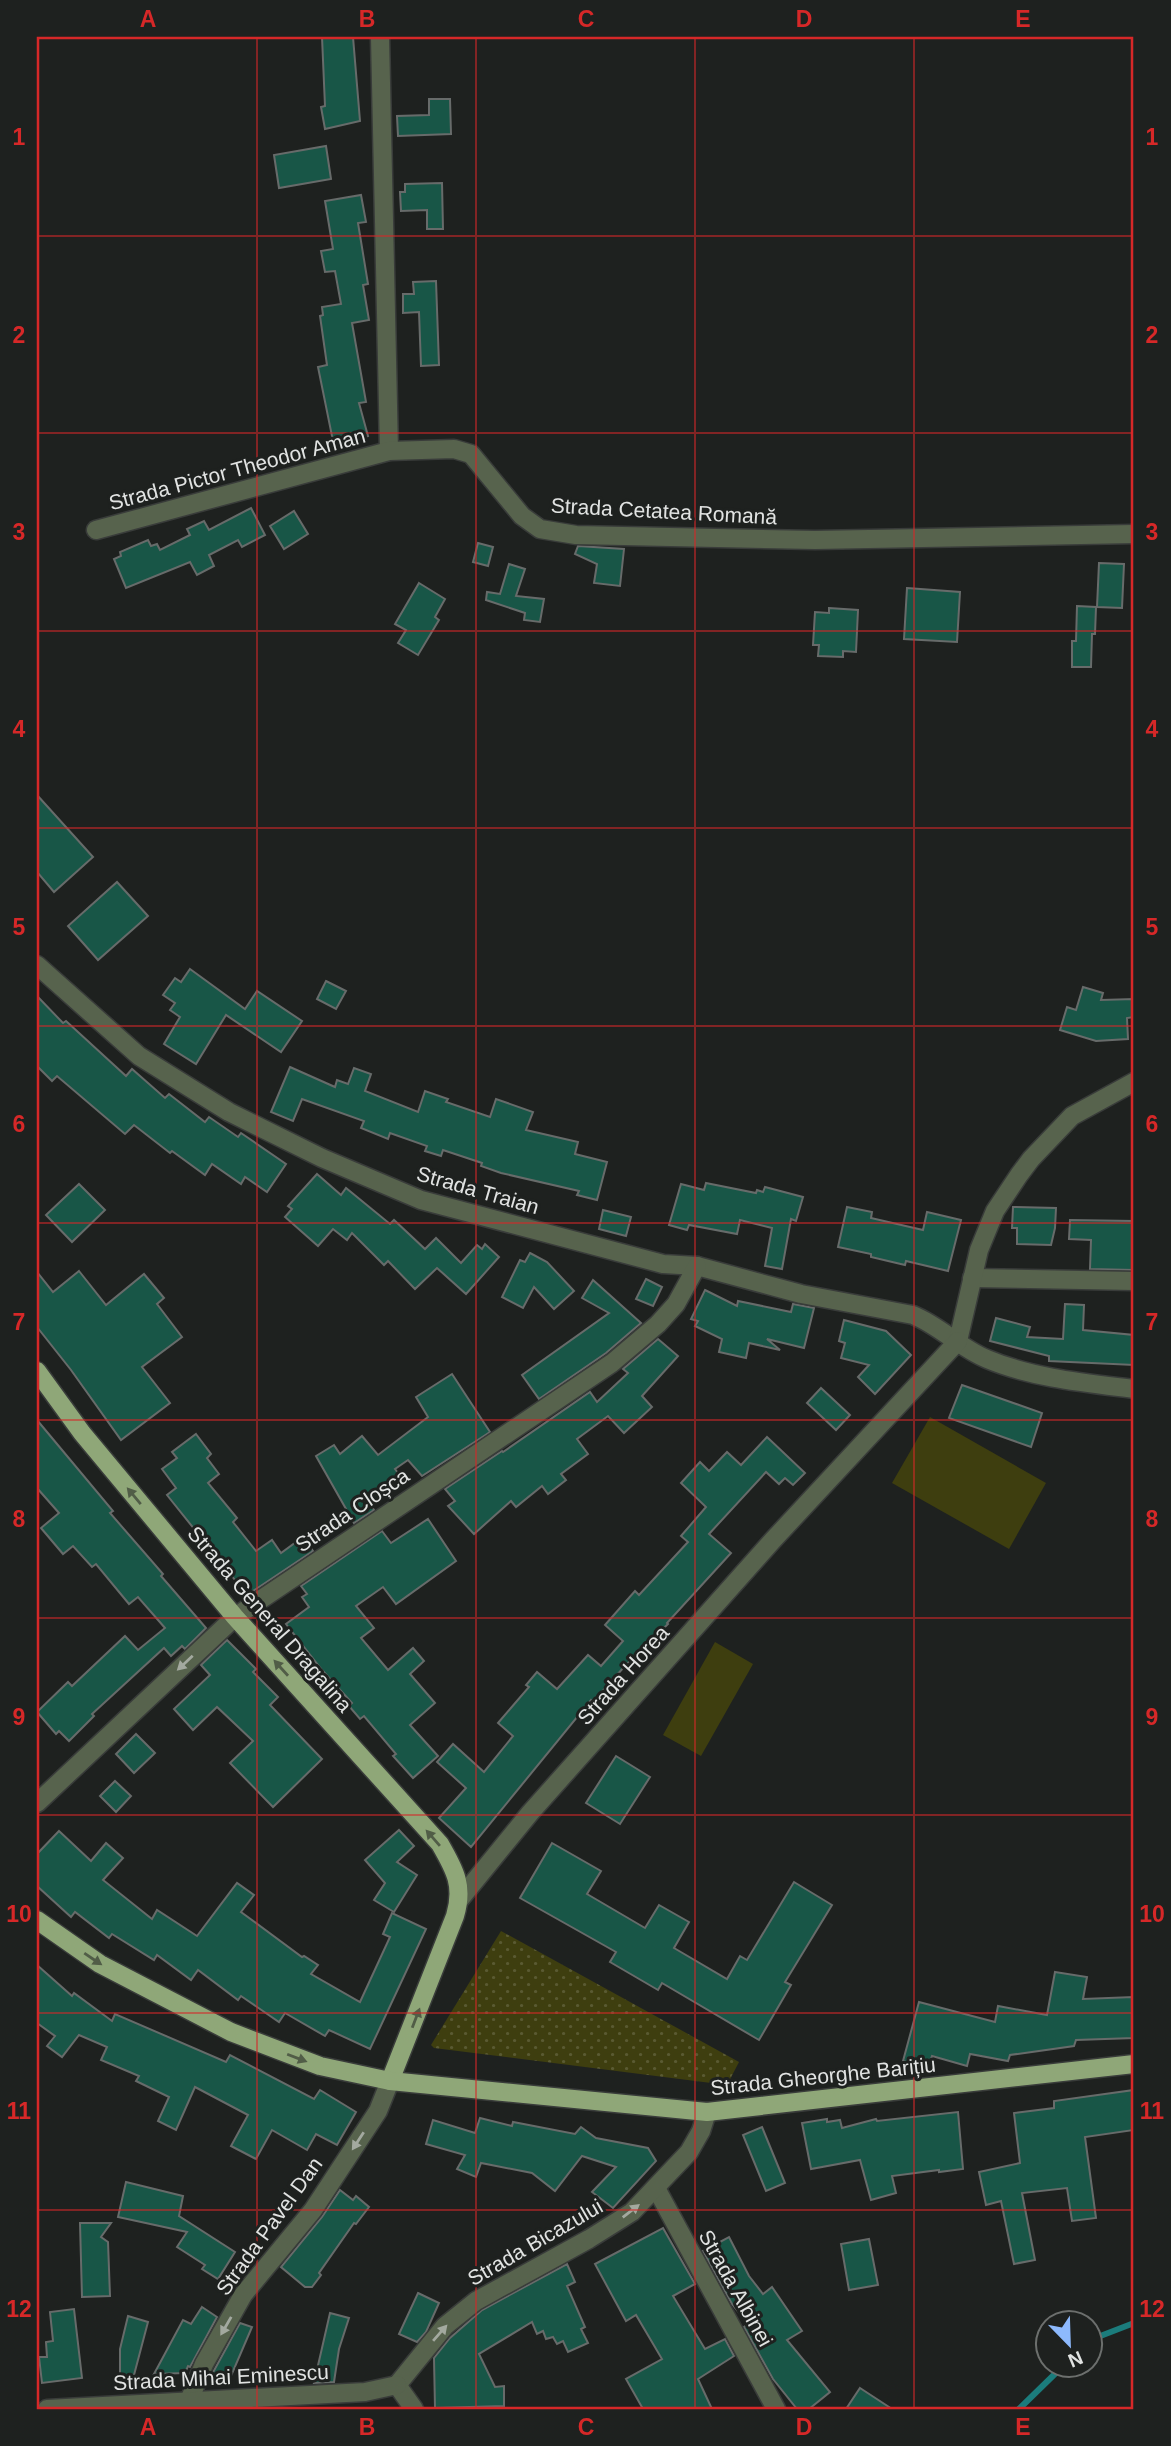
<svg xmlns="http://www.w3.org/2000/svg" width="1171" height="2446" font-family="Helvetica,sans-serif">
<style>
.grass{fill:url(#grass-dots)}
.park{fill:#3e3e0f}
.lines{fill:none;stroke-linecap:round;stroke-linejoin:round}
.stream{stroke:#1b7c7c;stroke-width:6}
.building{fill:#185647;stroke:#676b6a;stroke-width:2}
.minor-casing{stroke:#393c3a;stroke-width:21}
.major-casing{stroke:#393c3a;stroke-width:21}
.minor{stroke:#57634d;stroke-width:18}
.major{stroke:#8fa778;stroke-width:18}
.oneway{fill:#515d47}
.oneway2{fill:#a3a99f}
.grid{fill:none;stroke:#d62828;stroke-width:2;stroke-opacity:0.55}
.labels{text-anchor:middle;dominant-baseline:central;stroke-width:6;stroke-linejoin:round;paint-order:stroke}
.street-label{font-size:21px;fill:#e1e3e2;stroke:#1e211f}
.neatline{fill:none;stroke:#d62828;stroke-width:2.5}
.grid-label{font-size:23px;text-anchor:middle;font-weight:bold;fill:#d62828}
</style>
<defs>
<pattern id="grass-dots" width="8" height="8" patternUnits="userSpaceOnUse" patternTransform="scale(1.75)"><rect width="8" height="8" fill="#3e3e0f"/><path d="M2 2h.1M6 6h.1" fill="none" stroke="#5a5a32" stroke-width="1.8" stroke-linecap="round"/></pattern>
</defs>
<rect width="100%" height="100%" fill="#1e211f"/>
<path class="grass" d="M 501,1931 L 739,2062 L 727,2085 L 434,2048 L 431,2045 Z"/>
<g class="park">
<path d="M 930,1417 L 1046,1483 L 1009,1549 L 892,1483 Z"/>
<path d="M 715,1642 L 753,1664 L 701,1756 L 663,1735 Z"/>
</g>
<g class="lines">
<g class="stream">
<path d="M 1090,2340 L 1134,2323"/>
<path d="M 1019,2409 L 1063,2366"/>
</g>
</g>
<g class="building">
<path d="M 322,37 L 353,37 L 360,121 L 325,129 L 321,107 L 325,106 Z"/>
<path d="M 429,99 L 450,99 L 451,134 L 398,136 L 397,116 L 429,115 Z"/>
<path d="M 326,146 L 331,179 L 279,188 L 274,155 Z"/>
<path d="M 442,183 L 443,229 L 427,229 L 427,210 L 401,211 L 400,192 L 405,192 L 405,184 Z"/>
<path d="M 361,195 L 366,222 L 358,223 L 368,284 L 363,285 L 369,320 L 352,323 L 366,402 L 359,403 L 368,436 L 334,446 L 318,367 L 327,365 L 320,316 L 323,315 L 322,307 L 341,304 L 335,271 L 325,272 L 321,251 L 333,249 L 325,201 Z"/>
<path d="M 436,281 L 439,365 L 421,366 L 419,312 L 403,313 L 403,294 L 414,294 L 413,282 Z"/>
<path d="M 251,508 L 265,535 L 242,547 L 238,540 L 209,555 L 214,566 L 197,575 L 190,562 L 126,588 L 114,559 L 121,556 L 120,552 L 148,540 L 151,546 L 157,544 L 160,550 L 190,535 L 187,529 L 204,521 L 209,530 Z"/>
<path d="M 294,511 L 308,534 L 284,549 L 270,526 Z"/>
<path d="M 478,543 L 493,547 L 488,566 L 473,562 Z"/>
<path d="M 578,546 L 624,549 L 620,586 L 594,583 L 597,564 L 575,554 Z"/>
<path d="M 1099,563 L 1124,564 L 1122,608 L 1097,607 Z"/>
<path d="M 509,564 L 525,569 L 516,596 L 544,599 L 540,622 L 524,620 L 525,613 L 486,600 L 487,592 L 500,594 Z"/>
<path d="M 419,583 L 445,599 L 435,617 L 439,620 L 418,655 L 398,643 L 406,630 L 395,624 Z"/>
<path d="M 907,588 L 960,592 L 957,642 L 904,639 Z"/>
<path d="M 1077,606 L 1096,607 L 1095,634 L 1092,634 L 1091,667 L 1072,667 L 1072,641 L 1076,641 Z"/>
<path d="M 829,608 L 858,610 L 856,652 L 843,651 L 843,657 L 818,656 L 819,645 L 813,645 L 815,612 L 829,613 Z"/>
<path d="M 37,795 L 93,857 L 54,892 L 37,872 Z"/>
<path d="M 117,882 L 148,916 L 98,960 L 68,926 Z"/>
<path d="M 190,969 L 245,1009 L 257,991 L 302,1021 L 281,1052 L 226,1015 L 196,1064 L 164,1044 L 180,1017 L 170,1010 L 175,1003 L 163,995 L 175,978 L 181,982 Z"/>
<path d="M 326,981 L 346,991 L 336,1009 L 317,999 Z"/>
<path d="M 1083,987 L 1103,993 L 1101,1000 L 1134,999 L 1134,1017 L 1127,1018 L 1128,1039 L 1096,1041 L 1060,1030 L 1067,1007 L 1076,1010 Z"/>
<path d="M 37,996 L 63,1023 L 66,1021 L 126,1076 L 132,1069 L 165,1098 L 169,1094 L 205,1122 L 209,1117 L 238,1137 L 241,1133 L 286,1164 L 267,1192 L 245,1177 L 241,1184 L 212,1164 L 205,1175 L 172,1151 L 170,1153 L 134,1125 L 125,1134 L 57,1076 L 52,1081 L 37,1066 Z"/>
<path d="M 290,1067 L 335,1087 L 337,1080 L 348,1084 L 354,1068 L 371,1074 L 365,1091 L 418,1112 L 425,1091 L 448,1099 L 446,1102 L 490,1117 L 496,1099 L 533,1112 L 526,1130 L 578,1142 L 575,1154 L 607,1162 L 597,1200 L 577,1195 L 579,1191 L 501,1173 L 481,1166 L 482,1163 L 443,1150 L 441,1156 L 425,1151 L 427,1146 L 390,1133 L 388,1139 L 361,1128 L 364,1121 L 302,1099 L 293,1121 L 271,1112 Z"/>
<path d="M 317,1174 L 341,1195 L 346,1188 L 390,1224 L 394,1220 L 425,1249 L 436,1238 L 461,1263 L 477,1245 L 482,1249 L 485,1244 L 499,1257 L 466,1294 L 437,1268 L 415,1289 L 388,1261 L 384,1265 L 352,1233 L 347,1240 L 333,1229 L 318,1246 L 285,1217 L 292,1209 L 288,1206 Z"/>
<path d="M 706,1183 L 756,1193 L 757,1190 L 763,1192 L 765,1187 L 803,1197 L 796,1221 L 791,1219 L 782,1269 L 765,1266 L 772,1228 L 740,1220 L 737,1234 L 689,1225 L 687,1230 L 669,1225 L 681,1184 L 704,1190 Z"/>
<path d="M 79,1184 L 105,1210 L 72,1242 L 46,1215 Z"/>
<path d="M 847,1207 L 872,1212 L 871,1218 L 923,1230 L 927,1212 L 961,1220 L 948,1271 L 906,1261 L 905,1265 L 871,1257 L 871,1254 L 838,1247 Z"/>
<path d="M 1013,1207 L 1056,1208 L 1055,1228 L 1051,1245 L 1017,1244 L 1017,1228 L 1012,1228 Z"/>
<path d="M 603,1210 L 631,1217 L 626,1236 L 599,1229 Z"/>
<path d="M 1070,1220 L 1134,1221 L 1134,1270 L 1090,1269 L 1091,1240 L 1069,1239 Z"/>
<path d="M 530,1253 L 547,1262 L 574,1291 L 554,1309 L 534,1287 L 523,1308 L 502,1297 L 520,1260 L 525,1262 Z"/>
<path d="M 79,1271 L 106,1305 L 144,1274 L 164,1298 L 157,1304 L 182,1337 L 142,1367 L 170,1403 L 121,1440 L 71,1370 L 37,1327 L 37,1272 L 53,1292 Z"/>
<path d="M 646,1279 L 662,1287 L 653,1306 L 636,1299 Z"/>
<path d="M 593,1280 L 641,1323 L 606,1353 L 539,1399 L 522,1375 L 609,1313 L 582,1298 Z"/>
<path d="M 705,1290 L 737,1306 L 738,1301 L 791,1312 L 793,1304 L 814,1308 L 804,1348 L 767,1339 L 780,1350 L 749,1343 L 746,1358 L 719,1352 L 722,1339 L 695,1326 L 698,1321 L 691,1319 Z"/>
<path d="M 1065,1304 L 1084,1305 L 1083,1330 L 1134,1335 L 1134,1365 L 1049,1361 L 1049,1356 L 990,1341 L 996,1318 L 1030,1327 L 1027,1337 L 1063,1339 Z"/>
<path d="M 844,1320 L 886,1331 L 911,1355 L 875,1394 L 858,1377 L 869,1365 L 841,1358 L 845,1343 L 839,1341 Z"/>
<path d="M 658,1339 L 678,1356 L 642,1396 L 652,1407 L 624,1433 L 608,1416 L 577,1439 L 588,1454 L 561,1474 L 566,1480 L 548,1494 L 542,1486 L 516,1507 L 511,1501 L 474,1534 L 448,1506 L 455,1501 L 445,1489 L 502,1451 L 503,1452 L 590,1392 L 597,1402 L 628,1373 L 623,1369 Z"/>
<path d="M 452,1374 L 490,1432 L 422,1476 L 408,1460 L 395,1469 L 404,1481 L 372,1507 L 374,1510 L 354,1523 L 316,1456 L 334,1445 L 340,1454 L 362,1436 L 378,1455 L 428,1417 L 416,1397 Z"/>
<path d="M 962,1385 L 1042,1413 L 1031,1447 L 949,1418 Z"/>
<path d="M 821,1388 L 850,1415 L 836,1430 L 807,1403 Z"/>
<path d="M 37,1420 L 113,1511 L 110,1513 L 163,1574 L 161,1576 L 206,1628 L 185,1649 L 182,1646 L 171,1656 L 164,1648 L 92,1714 L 94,1716 L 69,1741 L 59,1731 L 56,1734 L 37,1712 L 68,1682 L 72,1686 L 125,1636 L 138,1650 L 165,1628 L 138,1597 L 129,1604 L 96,1564 L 92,1567 L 73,1546 L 63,1554 L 41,1528 L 59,1513 L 37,1488 Z"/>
<path d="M 196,1434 L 211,1454 L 207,1458 L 219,1474 L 208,1483 L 237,1518 L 233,1522 L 256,1551 L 272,1540 L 281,1553 L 303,1537 L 313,1551 L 247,1595 L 167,1495 L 176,1488 L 162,1469 L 177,1458 L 172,1452 Z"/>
<path d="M 767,1437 L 805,1473 L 793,1485 L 785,1478 L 779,1484 L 766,1472 L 709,1534 L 731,1553 L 667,1623 L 668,1624 L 624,1667 L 593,1702 L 591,1700 L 471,1847 L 439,1818 L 466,1788 L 437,1762 L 453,1744 L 484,1772 L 513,1736 L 498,1723 L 529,1687 L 526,1685 L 537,1672 L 557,1689 L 588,1655 L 601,1666 L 623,1641 L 605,1625 L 635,1591 L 639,1595 L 688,1542 L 681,1536 L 706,1507 L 681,1483 L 700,1462 L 709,1471 L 727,1452 L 741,1465 Z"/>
<path d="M 428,1519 L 456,1561 L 396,1604 L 383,1587 L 356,1606 L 374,1628 L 361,1638 L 388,1670 L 413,1648 L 424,1661 L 410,1674 L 435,1703 L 410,1725 L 438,1756 L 413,1778 L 393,1756 L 396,1754 L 364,1716 L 360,1719 L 349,1706 L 352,1703 L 322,1670 L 286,1624 L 309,1607 L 302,1597 L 307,1594 L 301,1586 L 382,1531 L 391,1543 Z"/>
<path d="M 227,1640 L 256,1669 L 253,1672 L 278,1697 L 270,1705 L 322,1759 L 273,1807 L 230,1763 L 253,1741 L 217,1707 L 193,1730 L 174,1709 L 210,1675 L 201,1665 Z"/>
<path d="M 136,1734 L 155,1753 L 134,1773 L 116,1754 Z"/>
<path d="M 616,1756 L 650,1777 L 620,1824 L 586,1803 Z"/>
<path d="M 115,1781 L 131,1796 L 116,1812 L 100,1796 Z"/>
<path d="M 399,1830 L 414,1846 L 397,1862 L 417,1875 L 394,1912 L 374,1900 L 385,1883 L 365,1860 Z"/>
<path d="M 59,1831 L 91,1861 L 106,1843 L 123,1858 L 103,1880 L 152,1919 L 157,1910 L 197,1936 L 237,1883 L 254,1895 L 241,1912 L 302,1957 L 304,1956 L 318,1965 L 311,1974 L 360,2002 L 390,1937 L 383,1934 L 392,1913 L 426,1929 L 370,2049 L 329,2030 L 325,2036 L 285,2013 L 279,2022 L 241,1996 L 238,2000 L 198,1970 L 191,1980 L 157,1955 L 154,1960 L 112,1934 L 109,1938 L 75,1912 L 71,1917 L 37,1886 L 37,1854 Z"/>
<path d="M 552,1843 L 601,1871 L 587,1894 L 645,1928 L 659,1905 L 689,1922 L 674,1948 L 727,1979 L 740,1956 L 747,1960 L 794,1882 L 832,1905 L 785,1982 L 791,1985 L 759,2040 L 662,1983 L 658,1990 L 610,1962 L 616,1952 L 520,1898 Z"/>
<path d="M 37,1965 L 72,1996 L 74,1993 L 112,2021 L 115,2014 L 226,2062 L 230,2055 L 314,2099 L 320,2090 L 356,2112 L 337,2145 L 316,2134 L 307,2150 L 272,2130 L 256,2159 L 231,2146 L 248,2115 L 195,2087 L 176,2130 L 158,2121 L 169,2097 L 136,2081 L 139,2076 L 101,2060 L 107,2047 L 79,2035 L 62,2057 L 47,2046 L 55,2036 L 37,2023 Z"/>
<path d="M 1055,1972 L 1087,1977 L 1083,1999 L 1133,1997 L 1134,2038 L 1076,2040 L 1074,2046 L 1010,2055 L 1008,2061 L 970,2054 L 967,2066 L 932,2056 L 928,2068 L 903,2061 L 919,2002 L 995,2022 L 998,2006 L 1047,2015 Z"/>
<path d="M 1134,2090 L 1134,2130 L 1085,2137 L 1096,2218 L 1072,2221 L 1067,2188 L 1022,2193 L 1035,2260 L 1014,2264 L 1001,2201 L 986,2205 L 979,2172 L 1020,2163 L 1014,2113 L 1054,2108 L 1054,2101 Z"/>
<path d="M 958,2112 L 963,2169 L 939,2172 L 939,2170 L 892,2176 L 896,2193 L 871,2200 L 860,2160 L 811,2169 L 802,2123 L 827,2119 L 827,2122 L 840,2120 L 842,2128 L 876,2119 L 877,2121 Z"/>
<path d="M 480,2118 L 512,2126 L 513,2122 L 575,2134 L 581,2127 L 596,2138 L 648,2148 L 656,2161 L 613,2208 L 592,2192 L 616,2167 L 582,2156 L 555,2191 L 532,2173 L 481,2163 L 476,2177 L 457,2169 L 465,2155 L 426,2144 L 433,2120 L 475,2133 Z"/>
<path d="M 762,2127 L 785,2183 L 766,2191 L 743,2135 Z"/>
<path d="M 126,2182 L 183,2196 L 179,2216 L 235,2252 L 218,2279 L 202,2269 L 205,2265 L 177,2247 L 187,2232 L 118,2217 Z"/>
<path d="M 340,2190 L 353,2200 L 356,2196 L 369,2207 L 356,2224 L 354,2223 L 319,2273 L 321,2275 L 312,2287 L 305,2287 L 281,2267 L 322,2217 Z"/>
<path d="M 80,2223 L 111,2223 L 101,2237 L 108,2242 L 110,2296 L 82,2297 Z"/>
<path d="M 663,2228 L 695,2284 L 673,2296 L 705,2349 L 725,2339 L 734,2356 L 698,2379 L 712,2409 L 643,2409 L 626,2379 L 662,2359 L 636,2315 L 626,2321 L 595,2264 Z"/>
<path d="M 729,2237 L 749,2276 L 763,2294 L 772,2287 L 802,2331 L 787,2340 L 830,2392 L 809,2409 L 797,2409 L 773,2379 L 744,2327 L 748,2324 L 732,2304 L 703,2251 Z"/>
<path d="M 869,2239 L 878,2285 L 849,2290 L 841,2244 Z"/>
<path d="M 567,2264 L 575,2282 L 567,2286 L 585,2327 L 581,2329 L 588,2343 L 568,2352 L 563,2341 L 557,2344 L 553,2337 L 546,2339 L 543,2331 L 537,2334 L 532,2322 L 479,2354 L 495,2387 L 504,2386 L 504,2406 L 435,2408 L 434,2358 L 450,2338 L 482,2310 Z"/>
<path d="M 418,2293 L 439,2303 L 426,2332 L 417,2342 L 399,2334 Z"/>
<path d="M 202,2307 L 217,2317 L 190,2367 L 188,2366 L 185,2373 L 154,2374 L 183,2320 L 191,2324 Z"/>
<path d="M 74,2309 L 82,2378 L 42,2383 L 39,2357 L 47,2357 L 46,2342 L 53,2341 L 50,2312 Z"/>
<path d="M 330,2313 L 349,2318 L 339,2349 L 334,2382 L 314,2383 Z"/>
<path d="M 128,2316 L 148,2322 L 134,2375 L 120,2376 L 120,2349 Z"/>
<path d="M 240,2323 L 252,2327 L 228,2383 L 211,2376 Z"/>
<path d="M 860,2388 L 892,2409 L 846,2409 Z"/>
</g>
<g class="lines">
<defs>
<g id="minor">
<path d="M 380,37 L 389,451"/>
<path d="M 96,530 L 389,451 L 454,449 L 471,454 L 522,516 L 540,529 L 576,535 L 815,540 L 1134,534"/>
<path d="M 37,965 L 139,1056 L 229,1112 L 322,1158 L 421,1200 L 663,1264 L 697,1266 L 801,1294 L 913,1315 C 940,1326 960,1348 987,1359 C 1032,1378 1086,1383 1134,1389"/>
<path d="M 972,1278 L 1134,1281"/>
<path d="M 958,1341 L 979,1250 L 995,1211 L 1019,1175 L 1031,1159 L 1072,1116 L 1134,1082"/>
<path d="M 37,1803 L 235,1617 L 612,1363 L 658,1324 L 676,1304 L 697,1266"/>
<path d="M 460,1899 L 530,1813 L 773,1540 L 958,1341"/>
<path d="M 656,2188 L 776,2409"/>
<path d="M 397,2385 L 445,2326 L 476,2301 L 589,2239 L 632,2212 L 689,2152 L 701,2131 L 707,2112"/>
<path d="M 397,2385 L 414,2409"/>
<path d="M 189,2401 L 204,2364 L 243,2295 L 313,2210 L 378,2111 L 390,2081"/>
<path d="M 47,2409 L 365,2392 L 397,2385"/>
</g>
<g id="major">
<path d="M 37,1371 L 82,1433 L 235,1617 L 440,1844 C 455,1870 464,1886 455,1916 L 390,2081"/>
<path d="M 37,1920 L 100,1964 L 231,2032 L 320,2066 L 390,2081 L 707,2112 L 1134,2064"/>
</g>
</defs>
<use href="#minor" class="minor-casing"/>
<use href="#major" class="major-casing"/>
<use href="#minor" class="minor"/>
<use href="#major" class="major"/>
</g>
<defs><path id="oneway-solid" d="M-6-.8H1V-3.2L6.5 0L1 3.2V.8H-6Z" transform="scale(1.75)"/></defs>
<g class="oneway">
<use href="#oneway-solid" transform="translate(134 1496) rotate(-130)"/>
<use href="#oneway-solid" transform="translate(281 1668) rotate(-132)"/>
<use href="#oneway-solid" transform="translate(433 1838) rotate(-131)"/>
<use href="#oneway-solid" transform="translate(93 1959) rotate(34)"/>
<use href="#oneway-solid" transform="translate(416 2018) rotate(-69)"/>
<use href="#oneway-solid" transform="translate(297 2058) rotate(21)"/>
</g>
<g class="oneway2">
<use href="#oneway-solid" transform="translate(185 1663) rotate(137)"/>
<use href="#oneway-solid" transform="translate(358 2141) rotate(123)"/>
<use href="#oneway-solid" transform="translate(631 2211) rotate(-38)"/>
<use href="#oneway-solid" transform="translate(226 2326) rotate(120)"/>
<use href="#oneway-solid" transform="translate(440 2333) rotate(-49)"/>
</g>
<path class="grid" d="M 257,37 L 257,2409M 476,37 L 476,2409M 695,37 L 695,2409M 914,37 L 914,2409M 37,236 L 1134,236M 37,433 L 1134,433M 37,631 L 1134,631M 37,828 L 1134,828M 37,1026 L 1134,1026M 37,1223 L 1134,1223M 37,1420 L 1134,1420M 37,1618 L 1134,1618M 37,1815 L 1134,1815M 37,2013 L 1134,2013M 37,2210 L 1134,2210"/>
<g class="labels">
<g class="street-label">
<text transform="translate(237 469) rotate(-15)">Strada Pictor Theodor Aman</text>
<text transform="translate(664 511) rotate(3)">Strada Cetatea Romană</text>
<text transform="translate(478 1190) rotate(16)">Strada Traian</text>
<text transform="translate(352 1510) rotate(-34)">Strada Cloșca</text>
<text transform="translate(270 1619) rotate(49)">Strada General Dragalina</text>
<text transform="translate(623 1675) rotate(-48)">Strada Horea</text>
<text transform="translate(823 2076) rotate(-6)">Strada Gheorghe Barițiu</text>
<text transform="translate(269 2226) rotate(-54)">Strada Pavel Dan</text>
<text transform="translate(535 2242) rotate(-30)">Strada Bicazului</text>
<text transform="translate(736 2288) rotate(61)">Strada Albinei</text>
<text transform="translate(221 2377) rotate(-3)">Strada Mihai Eminescu</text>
</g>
</g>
<rect width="1171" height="2446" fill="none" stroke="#1e211f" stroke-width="77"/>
<g transform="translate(1069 2344) rotate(157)"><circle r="33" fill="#1e211f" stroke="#6c6f6d" stroke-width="2"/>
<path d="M0-5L12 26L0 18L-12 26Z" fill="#8db9fc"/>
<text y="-10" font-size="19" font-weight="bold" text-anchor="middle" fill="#e1e3e2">N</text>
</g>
<rect x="38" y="38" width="1094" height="2370" class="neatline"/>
<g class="grid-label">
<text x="148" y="27">A</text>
<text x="367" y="27">B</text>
<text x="586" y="27">C</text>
<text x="804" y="27">D</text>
<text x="1023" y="27">E</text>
<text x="19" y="145">1</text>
<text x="1152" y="145">1</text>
<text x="19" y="343">2</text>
<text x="1152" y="343">2</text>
<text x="19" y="540">3</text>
<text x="1152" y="540">3</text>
<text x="19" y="737">4</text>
<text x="1152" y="737">4</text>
<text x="19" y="935">5</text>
<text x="1152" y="935">5</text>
<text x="19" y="1132">6</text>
<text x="1152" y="1132">6</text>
<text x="19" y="1330">7</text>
<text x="1152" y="1330">7</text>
<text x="19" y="1527">8</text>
<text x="1152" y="1527">8</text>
<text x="19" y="1725">9</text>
<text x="1152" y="1725">9</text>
<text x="19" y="1922">10</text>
<text x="1152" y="1922">10</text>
<text x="19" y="2119">11</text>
<text x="1152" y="2119">11</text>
<text x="19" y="2317">12</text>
<text x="1152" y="2317">12</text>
<text x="148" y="2435">A</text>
<text x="367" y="2435">B</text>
<text x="586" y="2435">C</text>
<text x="804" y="2435">D</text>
<text x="1023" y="2435">E</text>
</g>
</svg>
